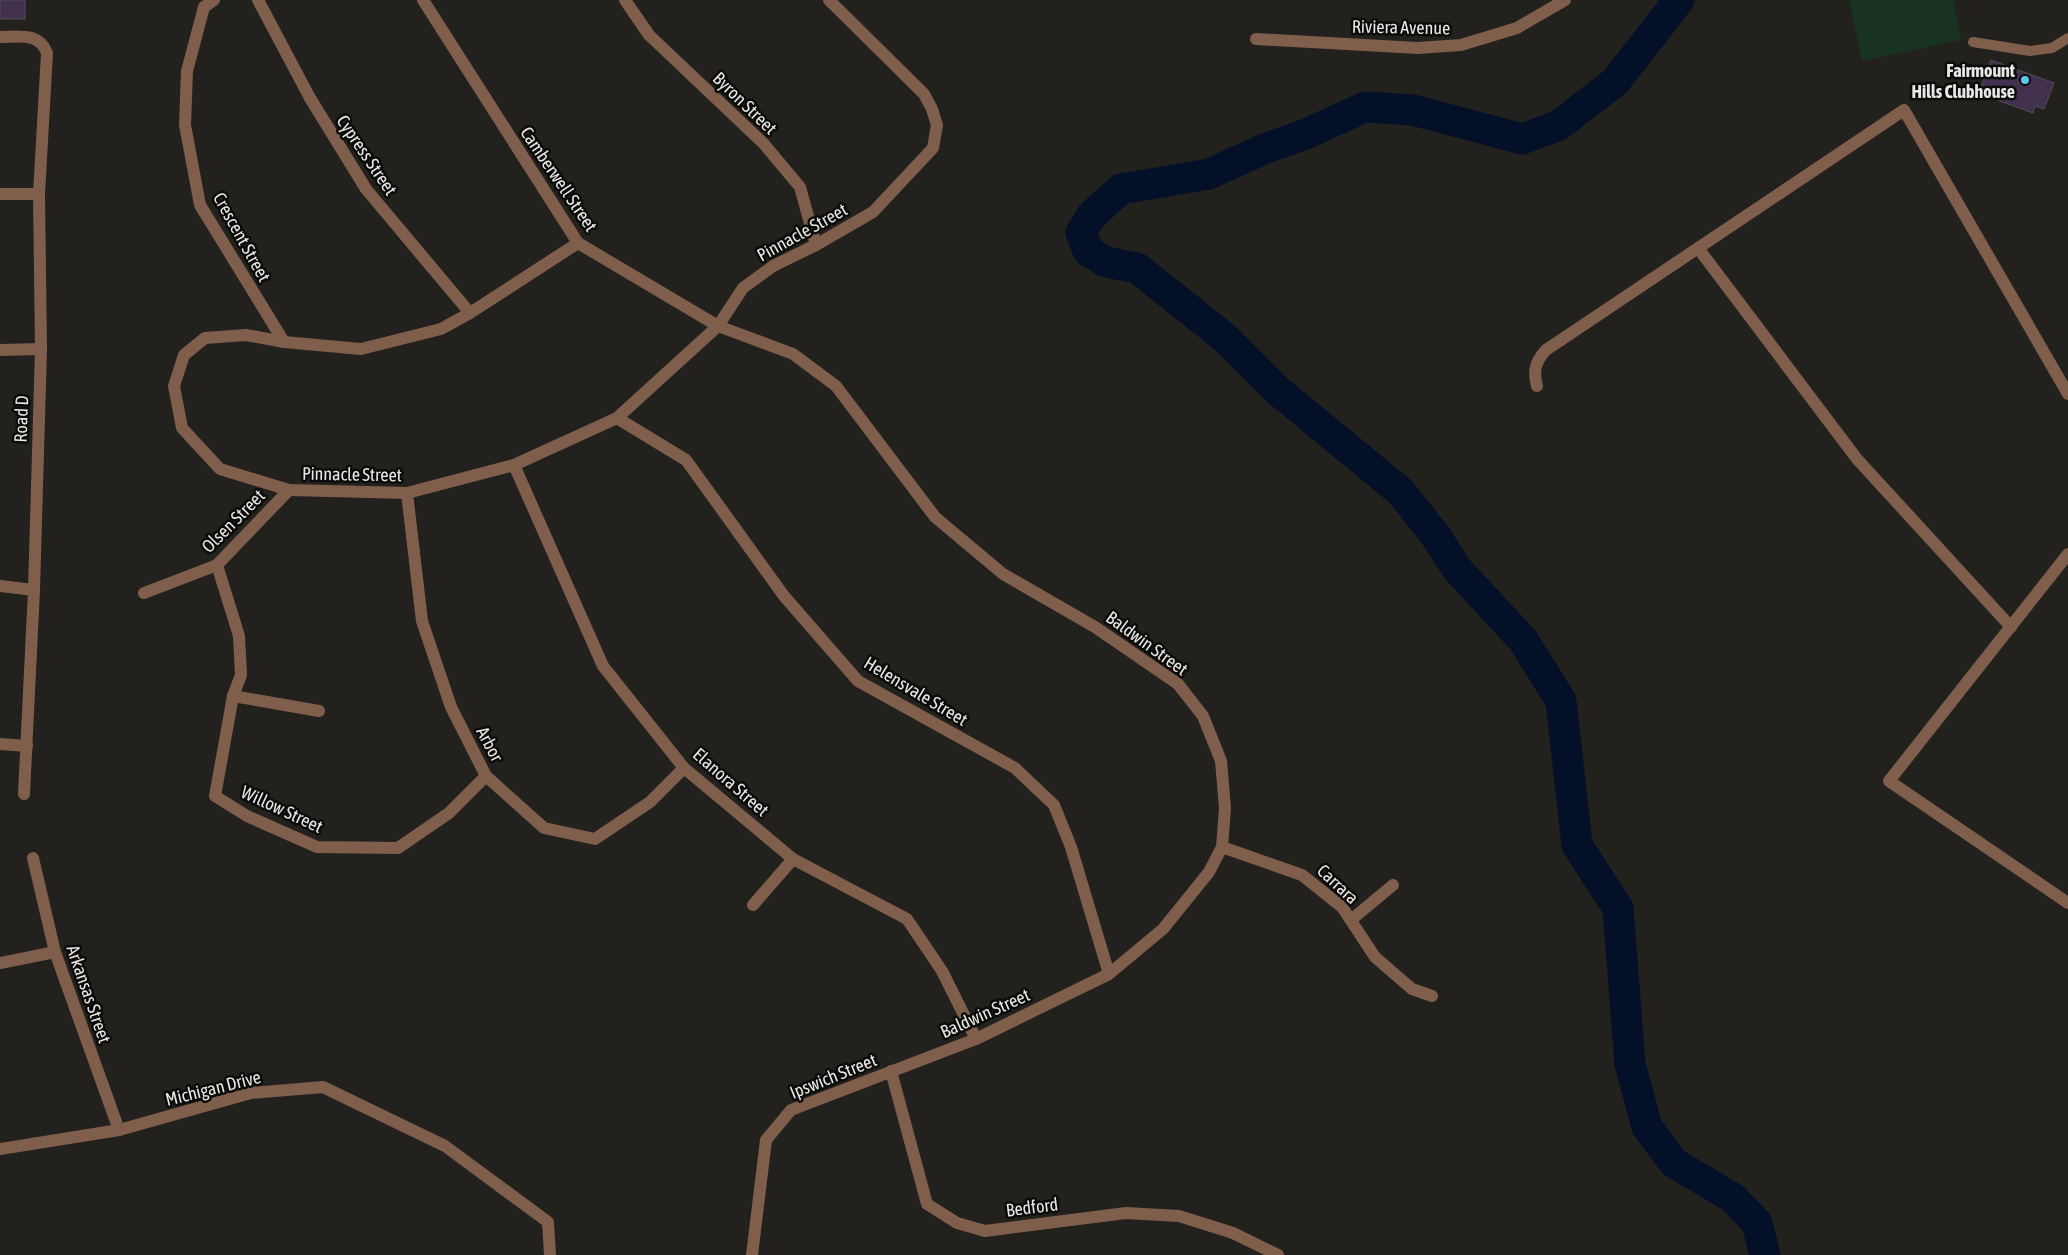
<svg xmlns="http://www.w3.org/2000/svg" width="2068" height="1255" font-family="'Asap Condensed',sans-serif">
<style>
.green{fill:#183420}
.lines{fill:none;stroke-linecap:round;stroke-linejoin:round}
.river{stroke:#031028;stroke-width:31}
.building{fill:#41314e;stroke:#504e52}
.lane{stroke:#7f5e4c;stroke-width:10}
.street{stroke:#7f5e4c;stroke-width:12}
.poi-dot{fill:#5cc7e7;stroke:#0b0b09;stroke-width:2}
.labels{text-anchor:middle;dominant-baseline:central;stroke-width:5;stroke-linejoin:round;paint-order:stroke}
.street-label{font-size:18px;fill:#eae8e6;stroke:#0b0b09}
.poi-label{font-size:18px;font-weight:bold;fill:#eae8e6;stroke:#0b0b09;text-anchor:end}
</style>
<rect width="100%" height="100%" fill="#23211d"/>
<path class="green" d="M 1849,0 L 1953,0 L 1961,40 L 1862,61 Z"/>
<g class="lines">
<path class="river" d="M 1679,0 L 1615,82 L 1559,125 L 1522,139 L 1413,110 L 1365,107 L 1306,134 L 1264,149 L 1209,174 L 1121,189 L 1091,216 L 1081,233 L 1088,251 L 1106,262 L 1137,268 L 1224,337 L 1277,390 L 1401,492 L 1435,535 L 1457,569 L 1523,640 L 1561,701 L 1577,845 L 1618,908 L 1630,1064 L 1647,1127 L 1674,1163 L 1733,1198 L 1757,1223 L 1765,1255"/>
</g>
<g class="building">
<rect x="0" y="0" width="25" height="19"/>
<path d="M 1991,60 L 2054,83 L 2044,109 L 2035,106 L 2033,113 L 1997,100 L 1999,93 L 1981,86 Z"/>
</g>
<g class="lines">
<path class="lane" d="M 1973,42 L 2030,51 L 2052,48 L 2068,38"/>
<g class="street">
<path d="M 214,0 L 204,7 L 187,71 L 185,125 L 200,205 L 284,342"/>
<path d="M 258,0 L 310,98 L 366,189 L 470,313"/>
<path d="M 423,0 L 578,243 L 718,326 L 793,354 L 836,386 L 935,517 L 1003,574 L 1095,627 L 1178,684 L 1203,716 L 1221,761 L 1225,808 L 1222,847 L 1209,872 L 1163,929 L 1109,974 L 976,1039 L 791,1110 L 766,1140 L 752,1255"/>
<path d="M 625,0 L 649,35 L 764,144 L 800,187 L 816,245"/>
<path d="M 0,37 C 19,37 39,32 47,53 L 39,194 L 41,349 L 34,590 L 24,794"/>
<path d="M 1256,39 L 1418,48 L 1461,45 L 1517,28 L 1565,0"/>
<path d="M 0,194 L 39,194"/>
<path d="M 578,243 L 470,313 L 441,329 L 361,349 L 284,342 L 246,335 L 205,338 L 184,355 L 174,386 L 182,428 L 220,469 L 289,490 L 407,493 L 514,465 L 617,418 L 718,326 L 743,288 L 773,266 L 816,245 L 873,212 L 933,148 L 937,125 L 932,109 L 924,94 L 829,0"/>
<path d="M 1698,248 L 1857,459 L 2011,627"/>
<path d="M 0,350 L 41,349"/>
<path d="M 1537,386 C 1533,371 1535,362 1546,350 L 1904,110 L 2068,394"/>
<path d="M 617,418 L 686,460 L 784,596 L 858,681 L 1015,768 L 1054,805 L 1071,847 L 1109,974"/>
<path d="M 514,465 L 603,666 L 684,768 L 793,859 L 907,919 L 942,971 L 976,1039"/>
<path d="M 407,493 L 422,621 L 451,707 L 486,776 L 544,828 L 595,839 L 650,802 L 684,768"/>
<path d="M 2068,554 L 1889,781 L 2068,903"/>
<path d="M 217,565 L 239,636 L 241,675 L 233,696 L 215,796 L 247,816 L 317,847 L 398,848 L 449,813 L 486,776"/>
<path d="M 0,586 L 34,590"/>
<path d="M 144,593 L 217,565 L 289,490"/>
<path d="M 233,696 L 319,711"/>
<path d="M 0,744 L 27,746"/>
<path d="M 1222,847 L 1302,875 L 1342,907 L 1375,957 L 1412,989 L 1432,996"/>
<path d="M 33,858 L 55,952 L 119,1130"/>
<path d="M 753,905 L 793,859"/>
<path d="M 1351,920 L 1393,885"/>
<path d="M 0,963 L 55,952"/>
<path d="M 891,1071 L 927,1204 L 957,1223 L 985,1231 L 1126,1213 L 1179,1216 L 1233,1233 L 1278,1255"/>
<path d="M 0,1149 L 119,1130 L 251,1093 L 323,1087 L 445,1146 L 548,1222 L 550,1255"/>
</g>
</g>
<circle class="poi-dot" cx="2025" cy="80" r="5"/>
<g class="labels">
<g class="street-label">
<text transform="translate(1401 27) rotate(1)">Riviera Avenue</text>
<text transform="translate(745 103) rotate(44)">Byron Street</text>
<text transform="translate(367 155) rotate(56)">Cypress Street</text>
<text transform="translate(559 179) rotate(56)">Camberwell Street</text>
<text transform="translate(802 232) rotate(-29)">Pinnacle Street</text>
<text transform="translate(242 237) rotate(61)">Crescent Street</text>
<text transform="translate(21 419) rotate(-88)">Road D</text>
<text transform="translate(352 474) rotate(1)">Pinnacle Street</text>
<text transform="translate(233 521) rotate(-45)">Olsen Street</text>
<text transform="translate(1147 643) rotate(36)">Baldwin Street</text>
<text transform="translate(916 691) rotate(31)">Helensvale Street</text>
<text transform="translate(490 744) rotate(62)">Arbor</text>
<text transform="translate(731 782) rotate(41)">Elanora Street</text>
<text transform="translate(282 809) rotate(25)">Willow Street</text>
<text transform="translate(1338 884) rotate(43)">Carrara</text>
<text transform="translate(89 994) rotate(71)">Arkansas Street</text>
<text transform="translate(985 1013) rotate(-24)">Baldwin Street</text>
<text transform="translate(833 1076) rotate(-22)">Ipswich Street</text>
<text transform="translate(213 1088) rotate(-14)">Michigan Drive</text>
<text transform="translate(1032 1207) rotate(-7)">Bedford</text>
</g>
<g class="poi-label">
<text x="2015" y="70">Fairmount<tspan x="2015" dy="21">Hills Clubhouse</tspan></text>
</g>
</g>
</svg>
